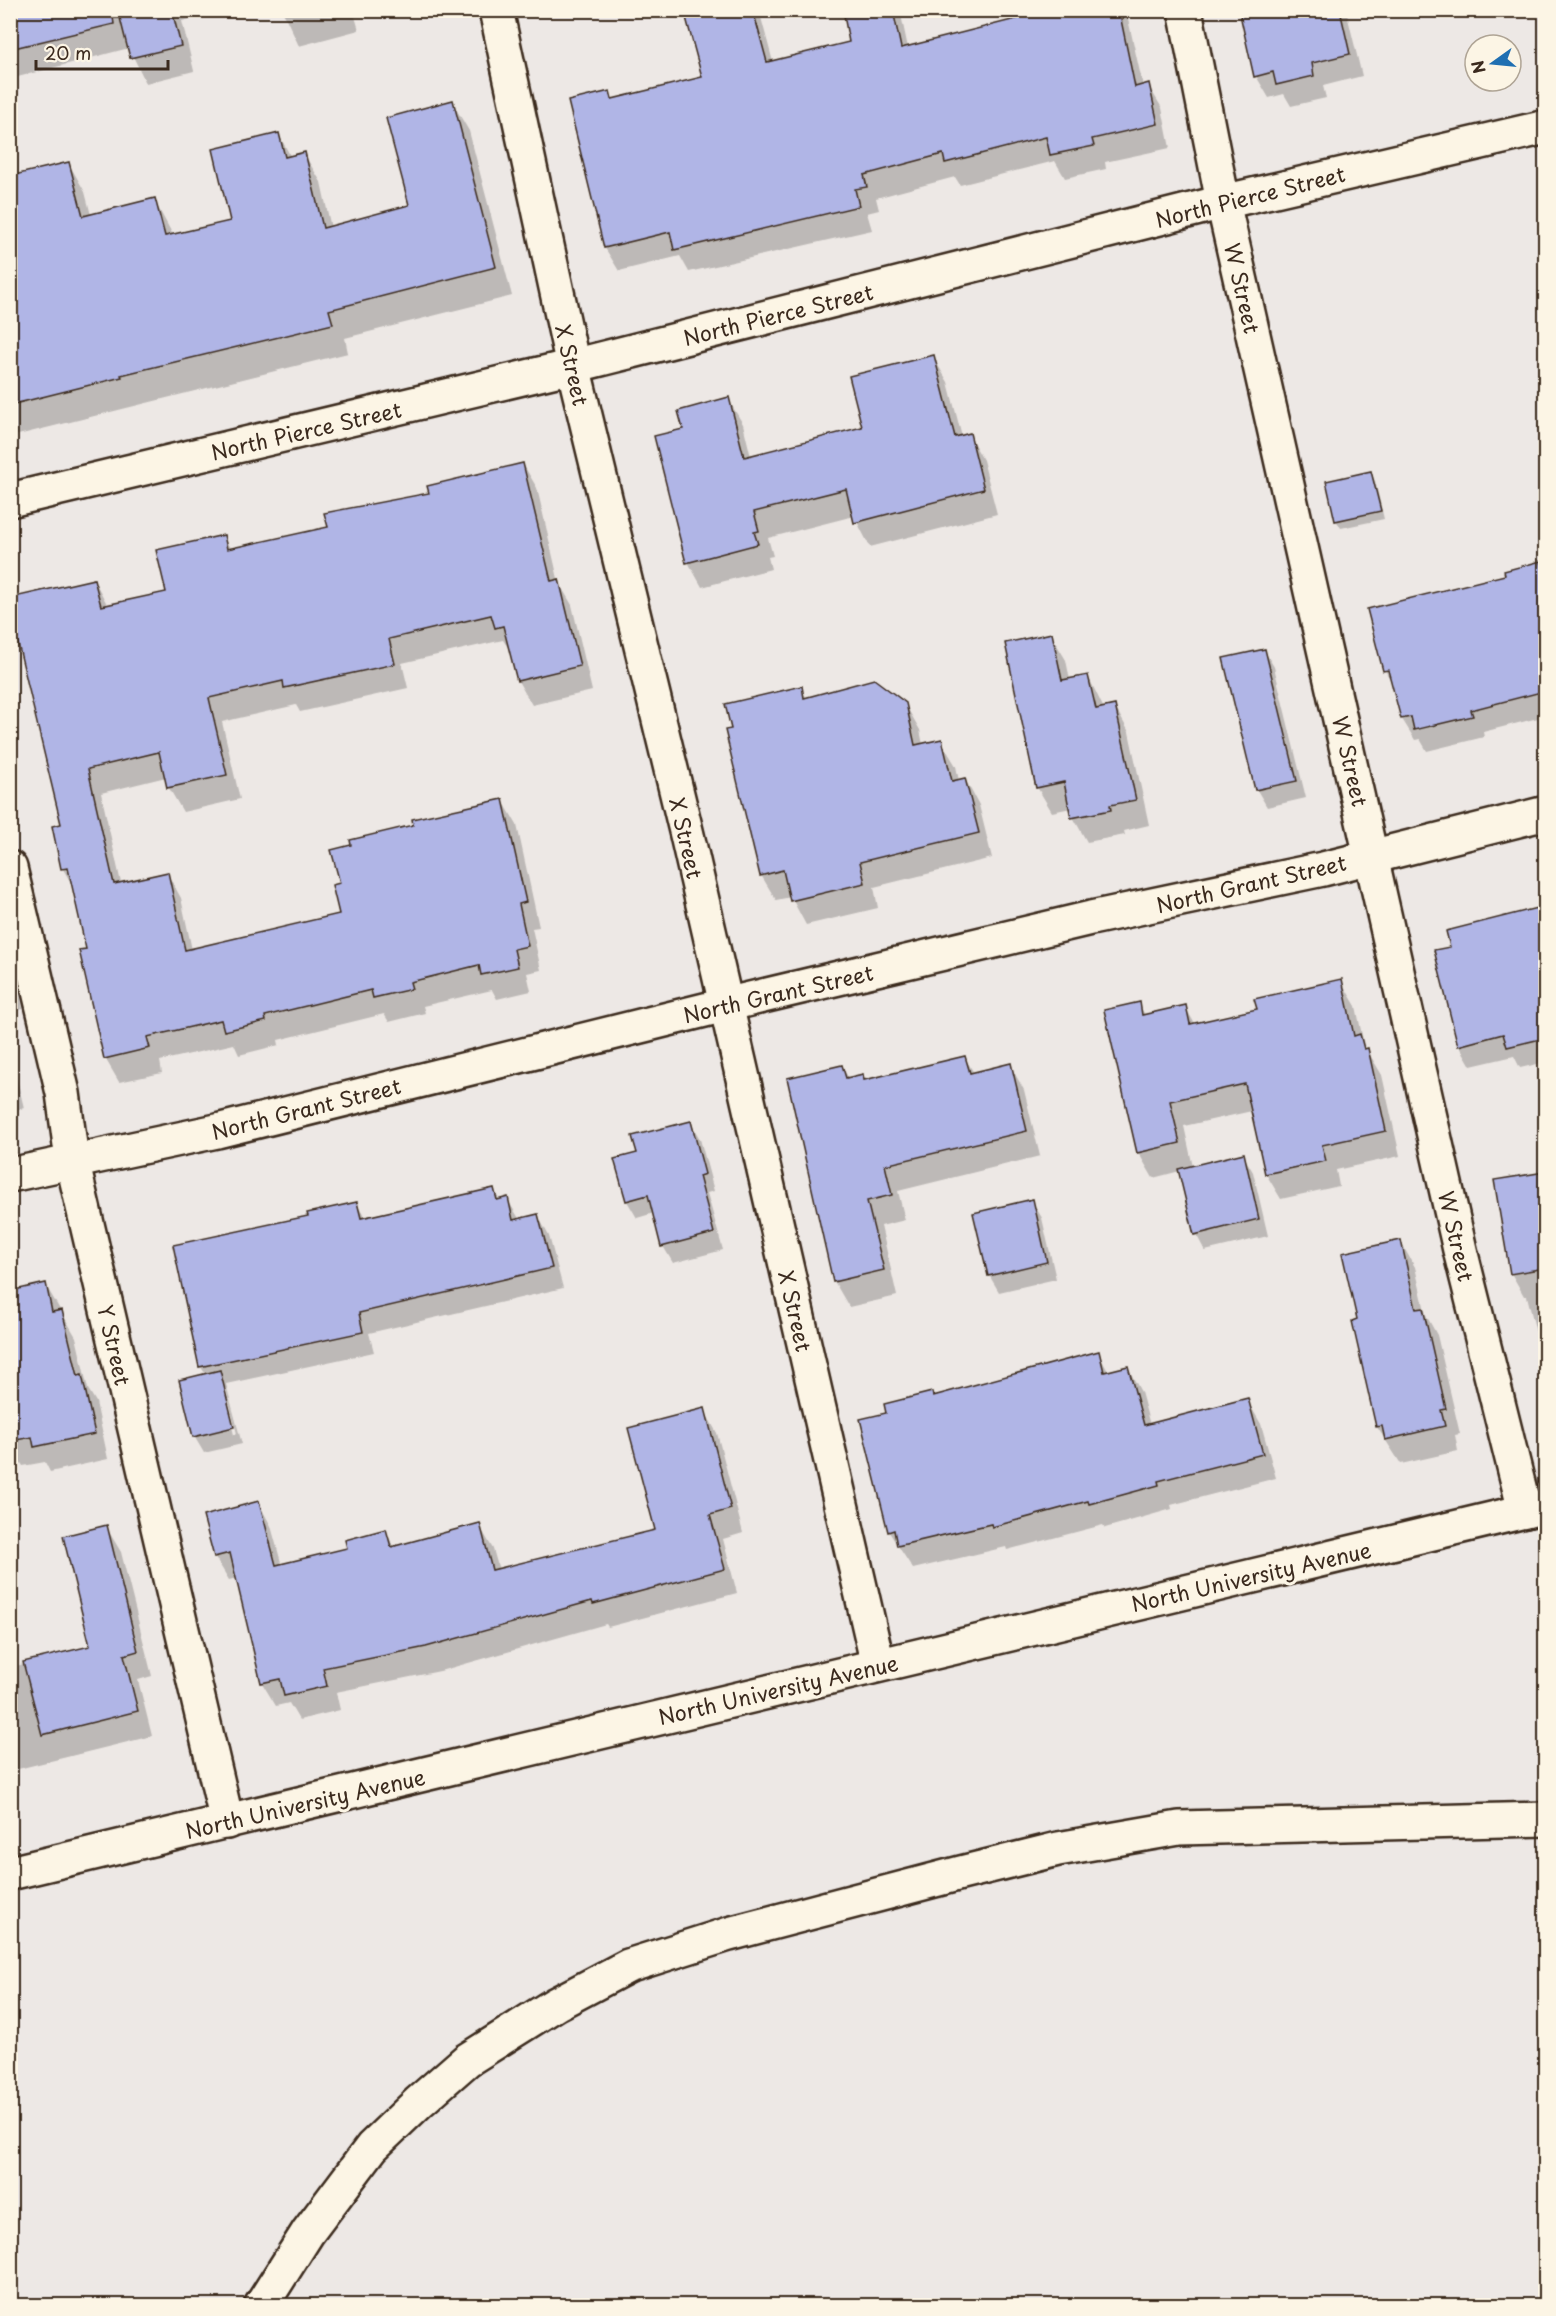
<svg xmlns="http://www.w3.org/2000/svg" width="1556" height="2316" font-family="'Playpen Sans',sans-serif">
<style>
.shadow{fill:#0003;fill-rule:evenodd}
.building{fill:#b0b5e6;stroke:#3b2a1e;stroke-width:1.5}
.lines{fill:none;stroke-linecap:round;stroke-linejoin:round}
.minor-casing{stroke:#3b2a1e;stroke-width:38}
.tertiary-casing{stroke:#3b2a1e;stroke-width:38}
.minor{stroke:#fcf5e5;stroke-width:33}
.tertiary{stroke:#fcf5e5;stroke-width:33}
.labels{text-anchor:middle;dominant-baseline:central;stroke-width:6;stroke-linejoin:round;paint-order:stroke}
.street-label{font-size:21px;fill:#3b2a1e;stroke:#fcf5e5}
</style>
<rect width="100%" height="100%" fill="#ede8e5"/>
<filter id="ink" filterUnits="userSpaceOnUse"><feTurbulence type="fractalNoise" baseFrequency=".0167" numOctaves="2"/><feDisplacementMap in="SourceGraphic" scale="12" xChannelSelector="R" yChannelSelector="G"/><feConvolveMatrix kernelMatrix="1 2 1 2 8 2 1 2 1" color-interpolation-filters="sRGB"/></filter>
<g filter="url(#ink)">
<g class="shadow">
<path d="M 10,10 L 225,10 L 182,21 L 194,71 L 146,83 L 129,48 L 10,79 Z"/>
<path d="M 282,10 L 353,10 L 359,30 L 299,46 Z"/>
<path d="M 686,10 L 759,10 L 773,62 L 851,43 L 844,10 L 900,10 L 908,48 L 1022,19 L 1020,10 L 1126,10 L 1143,86 L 1148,85 L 1162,108 L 1170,148 L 1105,162 L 1106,169 L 1065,178 L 1055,161 L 960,185 L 955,177 L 876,198 L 879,210 L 867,213 L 872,230 L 689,272 L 680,256 L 619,271 L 605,248 L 570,102 L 609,93 L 614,100 L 704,78 Z"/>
<path d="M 1241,10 L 1346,10 L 1362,76 L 1323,86 L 1326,98 L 1291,106 L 1284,94 L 1269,98 L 1256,76 Z"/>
<path d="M 452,102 L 469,131 L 512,296 L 345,338 L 348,353 L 10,437 L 10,170 L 15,177 L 69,164 L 85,192 L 91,215 L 154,200 L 173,235 L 232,222 L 279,135 L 291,157 L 304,154 L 321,182 L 331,228 L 411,206 Z"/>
<path d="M 933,357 L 948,382 L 962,437 L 969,435 L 983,460 L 997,514 L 870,547 L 854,516 L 768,538 L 773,556 L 768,557 L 771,569 L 702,587 L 688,562 L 684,430 L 728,399 L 743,424 L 751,457 L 864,428 Z"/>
<path d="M 523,464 L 537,488 L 559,583 L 572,605 L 592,691 L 532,705 L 518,681 L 511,652 L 503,640 L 402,663 L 408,688 L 300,712 L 296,705 L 222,722 L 240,799 L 183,812 L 169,788 L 166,777 L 101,793 L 121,883 L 167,873 L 181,898 L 192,950 L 341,915 L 341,884 L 415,826 L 503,801 L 517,825 L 539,927 L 532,928 L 541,970 L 527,973 L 531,991 L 497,999 L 492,990 L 423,1006 L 425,1013 L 389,1022 L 384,1014 L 278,1040 L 279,1045 L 239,1055 L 234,1044 L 160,1061 L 162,1073 L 119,1082 L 105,1058 L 88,950 L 75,890 L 63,869 L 54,827 L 62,825 L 94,580 L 108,606 L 167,593 L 223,536 L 231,550 L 330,528 Z"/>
<path d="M 1371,473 L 1375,481 L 1384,519 L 1341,528 L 1336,520 Z"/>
<path d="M 1540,563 L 1546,572 L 1546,716 L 1483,732 L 1484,737 L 1427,751 L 1420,739 L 1415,740 L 1402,719 L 1394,687 L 1385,670 Z"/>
<path d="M 1051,635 L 1066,660 L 1070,680 L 1088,676 L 1104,709 L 1115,707 L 1129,732 L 1149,825 L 1124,831 L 1125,835 L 1087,842 L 1073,817 L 1071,808 L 1052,812 L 1037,787 Z"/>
<path d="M 1264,650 L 1274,667 L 1306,798 L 1267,807 L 1257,790 L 1225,660 Z"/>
<path d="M 801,688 L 807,699 L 905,704 L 920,730 L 923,745 L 941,741 L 956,766 L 959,781 L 965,779 L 979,805 L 992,858 L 874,887 L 878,908 L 806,925 L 791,897 L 776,900 L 761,875 Z"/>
<path d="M 1546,892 L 1546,1062 L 1520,1068 L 1514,1056 L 1471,1066 L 1459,1045 L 1452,948 L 1541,908 L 1538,894 Z"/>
<path d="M 10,965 L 15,973 L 23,1009 L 10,1012 Z"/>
<path d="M 1341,981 L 1356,1006 L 1364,1045 L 1382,1075 L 1400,1156 L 1336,1170 L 1339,1186 L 1281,1199 L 1266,1174 L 1252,1111 L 1184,1126 L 1193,1167 L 1243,1155 L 1253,1172 L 1268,1236 L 1205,1251 L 1196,1234 L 1180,1171 L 1153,1178 L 1138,1152 L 1139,1004 L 1145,1015 L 1185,1007 L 1195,1024 L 1258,1010 Z"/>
<path d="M 10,1050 L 24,1108 L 10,1112 Z"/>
<path d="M 965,1058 L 974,1073 L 1010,1065 L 1024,1090 L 1040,1156 L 898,1191 L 905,1220 L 881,1226 L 897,1296 L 849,1307 L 834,1281 L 842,1067 L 849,1079 L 862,1076 L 865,1081 Z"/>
<path d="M 690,1122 L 700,1139 L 714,1191 L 707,1193 L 723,1250 L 673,1263 L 663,1246 L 654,1213 L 637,1218 L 627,1201 L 616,1160 L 639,1154 Z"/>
<path d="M 1546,1173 L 1546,1373 L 1527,1296 L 1524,1296 L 1511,1273 L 1495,1181 Z"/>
<path d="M 493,1189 L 500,1201 L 507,1199 L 520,1220 L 538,1216 L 549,1236 L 563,1288 L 369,1333 L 374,1352 L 226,1384 L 242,1444 L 204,1453 L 194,1436 L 206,1375 L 201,1367 L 310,1217 L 356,1203 L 365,1218 ZM 223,1388 L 226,1388 L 237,1434 L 234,1435 Z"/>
<path d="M 1032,1201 L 1042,1218 L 1056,1279 L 999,1292 L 989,1275 Z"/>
<path d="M 1400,1241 L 1415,1267 L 1426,1315 L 1437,1335 L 1460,1434 L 1455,1435 L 1458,1451 L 1401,1464 L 1377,1427 Z"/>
<path d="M 45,1284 L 76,1337 L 88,1389 L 96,1402 L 108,1459 L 50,1472 L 45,1462 L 23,1466 L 10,1445 L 10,1293 Z"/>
<path d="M 1098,1353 L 1109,1373 L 1128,1368 L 1141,1392 L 1150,1425 L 1247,1400 L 1261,1424 L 1276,1478 L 1171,1505 L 1172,1509 L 1105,1528 L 1103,1525 L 1007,1550 L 1006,1547 L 913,1569 L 889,1532 L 888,1414 L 934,1398 Z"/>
<path d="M 704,1410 L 717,1433 L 743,1533 L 723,1539 L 737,1593 L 608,1627 L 606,1624 L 440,1671 L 336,1692 L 340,1710 L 299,1720 L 289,1703 L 276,1706 L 262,1683 L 237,1578 L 229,1580 L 215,1557 L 258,1502 L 271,1526 L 282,1566 L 349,1550 L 385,1531 L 395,1548 L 479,1525 L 493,1549 L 499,1570 L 657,1531 Z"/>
<path d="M 106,1527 L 121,1552 L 152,1676 L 138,1680 L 152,1736 L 10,1771 L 10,1662 L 12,1667 L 91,1647 Z"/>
</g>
<g class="building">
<path d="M 10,10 L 112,10 L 114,24 L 10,49 Z"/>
<path d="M 118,10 L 172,10 L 181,46 L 130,58 Z"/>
<path d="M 684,10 L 753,10 L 767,62 L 849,42 L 843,10 L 893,10 L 901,48 L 1020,18 L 1018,10 L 1119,10 L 1135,87 L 1149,83 L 1158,124 L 1092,139 L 1094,146 L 1050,155 L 1046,137 L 945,163 L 943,154 L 864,175 L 867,187 L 855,189 L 859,206 L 674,250 L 670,232 L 604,248 L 568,101 L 610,91 L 612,99 L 702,77 Z"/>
<path d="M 1239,10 L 1340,10 L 1350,54 L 1312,63 L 1314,76 L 1276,85 L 1273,72 L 1254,77 Z"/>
<path d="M 453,100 L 496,267 L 329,310 L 333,324 L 121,375 L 122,377 L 10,405 L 10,176 L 69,162 L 83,216 L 155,198 L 165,236 L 230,221 L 213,149 L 279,133 L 285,157 L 305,152 L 323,228 L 409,205 L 386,118 Z"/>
<path d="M 934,355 L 955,437 L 970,433 L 984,489 L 854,523 L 846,489 L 754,512 L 759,531 L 754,532 L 758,544 L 686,563 L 654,436 L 683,429 L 678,411 L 729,397 L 744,457 L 862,427 L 849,376 Z"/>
<path d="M 523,463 L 551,581 L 559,579 L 580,666 L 517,681 L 503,626 L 495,628 L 491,615 L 389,639 L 395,664 L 284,688 L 283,681 L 209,698 L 227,775 L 167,788 L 159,752 L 88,769 L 114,884 L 168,872 L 185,950 L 339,914 L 332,885 L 340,883 L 331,850 L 351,845 L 350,840 L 413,825 L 412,819 L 503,799 L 526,902 L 519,904 L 528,946 L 514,949 L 518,967 L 481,975 L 479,965 L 410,982 L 412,989 L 373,998 L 371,990 L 265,1016 L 266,1021 L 224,1031 L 221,1020 L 147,1037 L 150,1048 L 104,1059 L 79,950 L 86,949 L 68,868 L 61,869 L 52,826 L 61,824 L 10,610 L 10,598 L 94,579 L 101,606 L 166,592 L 156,550 L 224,535 L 227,549 L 328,527 L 324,513 L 429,493 L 427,486 Z"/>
<path d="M 1371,471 L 1381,511 L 1335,521 L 1326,481 Z"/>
<path d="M 1541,561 L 1545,580 L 1545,691 L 1471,710 L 1473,716 L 1414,730 L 1411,717 L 1401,719 L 1388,670 L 1383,671 L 1367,609 L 1505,575 L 1504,571 Z"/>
<path d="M 1052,633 L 1062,680 L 1088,675 L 1096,709 L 1115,705 L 1136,800 L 1110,805 L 1111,810 L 1071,818 L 1064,782 L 1036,788 L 1005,643 Z"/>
<path d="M 1265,649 L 1297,781 L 1255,790 L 1223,658 Z"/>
<path d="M 874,679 L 906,703 L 915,745 L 942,739 L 952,781 L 965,778 L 979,833 L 860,862 L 865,883 L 790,901 L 783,870 L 760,876 L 725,730 L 731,729 L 725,704 L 802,686 L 804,698 Z"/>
<path d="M 1545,906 L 1545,1038 L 1507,1047 L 1503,1034 L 1458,1046 L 1434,950 L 1450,947 L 1446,931 Z"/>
<path d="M 1342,979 L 1354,1036 L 1360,1034 L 1364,1049 L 1368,1048 L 1386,1131 L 1322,1145 L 1326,1161 L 1265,1174 L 1245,1084 L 1170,1101 L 1180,1143 L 1137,1153 L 1104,1010 L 1140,1002 L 1142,1015 L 1186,1005 L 1190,1024 L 1257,1009 L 1254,999 Z"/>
<path d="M 965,1056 L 970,1073 L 1011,1063 L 1027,1131 L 885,1165 L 892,1195 L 867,1201 L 884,1270 L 833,1282 L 787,1078 L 842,1065 L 846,1078 L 863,1074 L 864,1080 Z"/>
<path d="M 691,1121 L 705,1174 L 699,1176 L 714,1233 L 661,1247 L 648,1195 L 626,1201 L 614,1159 L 637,1153 L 632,1136 Z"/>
<path d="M 1244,1153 L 1259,1219 L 1194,1235 L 1178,1169 Z"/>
<path d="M 1545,1172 L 1545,1268 L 1510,1274 L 1494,1180 Z"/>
<path d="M 494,1188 L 497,1200 L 508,1197 L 513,1220 L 538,1214 L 552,1268 L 359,1313 L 363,1332 L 199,1367 L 173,1245 L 308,1216 L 307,1213 L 357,1202 L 361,1218 Z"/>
<path d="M 1033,1199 L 1047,1262 L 988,1276 L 973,1213 Z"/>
<path d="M 1401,1240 L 1416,1309 L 1423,1308 L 1446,1409 L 1441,1410 L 1445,1426 L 1385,1440 L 1382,1426 L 1376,1427 L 1352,1321 L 1357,1319 L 1342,1253 Z"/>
<path d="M 46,1283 L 52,1312 L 62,1310 L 78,1376 L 82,1375 L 95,1434 L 34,1447 L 32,1437 L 10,1441 L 10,1291 Z"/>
<path d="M 1099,1351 L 1104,1372 L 1128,1366 L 1144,1425 L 1248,1398 L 1263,1454 L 1158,1481 L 1159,1485 L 1089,1504 L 1088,1501 L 992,1527 L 991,1524 L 897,1546 L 894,1530 L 888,1532 L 860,1419 L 886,1413 L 884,1404 L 932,1392 L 933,1396 Z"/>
<path d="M 220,1370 L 234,1427 L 193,1437 L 179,1380 Z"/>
<path d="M 705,1408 L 731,1509 L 710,1515 L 725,1569 L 593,1604 L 592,1601 L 426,1647 L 323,1668 L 327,1686 L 284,1696 L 280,1679 L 261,1683 L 230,1553 L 214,1557 L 203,1516 L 259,1501 L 276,1565 L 347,1548 L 345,1540 L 386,1529 L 391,1547 L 480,1523 L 492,1570 L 655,1530 L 628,1428 Z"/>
<path d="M 107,1525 L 138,1651 L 124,1655 L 138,1711 L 42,1735 L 23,1662 L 90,1646 L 63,1536 Z"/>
</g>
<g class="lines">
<defs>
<g id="minor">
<path d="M 496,10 L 573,366 L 687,835 L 878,1665"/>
<path d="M 1185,10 L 1223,202 L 1460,1250 L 1525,1511"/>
<path d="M 10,500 L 573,366 L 1223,202 L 1546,127"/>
<path d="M 10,868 L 63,1093 L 72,1160 L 227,1822"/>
<path d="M 10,1175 L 217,1131 L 725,1005 L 1091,918 L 1323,869 L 1546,813"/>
<path d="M 261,2306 L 308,2232 L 372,2147 L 419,2102 L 467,2060 L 556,2004 L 628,1966 L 729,1934 L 961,1873 L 1058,1849 L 1179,1828 L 1546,1819"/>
</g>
<path id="tertiary" d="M 10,1873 L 1546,1506"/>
</defs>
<use href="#minor" class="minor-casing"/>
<use href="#tertiary" class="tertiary-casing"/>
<use href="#minor" class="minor"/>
<use href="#tertiary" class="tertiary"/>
</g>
</g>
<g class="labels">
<g class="street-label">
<text transform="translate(1250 196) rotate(-14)">North Pierce Street</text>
<text transform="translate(1243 288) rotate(77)">W Street</text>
<text transform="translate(778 314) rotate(-14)">North Pierce Street</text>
<text transform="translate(573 365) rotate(77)">X Street</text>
<text transform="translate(306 430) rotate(-13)">North Pierce Street</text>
<text transform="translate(1351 761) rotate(77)">W Street</text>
<text transform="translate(687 838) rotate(77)">X Street</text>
<text transform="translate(1251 883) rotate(-13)">North Grant Street</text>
<text transform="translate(778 993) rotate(-13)">North Grant Street</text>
<text transform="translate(306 1108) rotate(-14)">North Grant Street</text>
<text transform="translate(1457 1236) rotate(77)">W Street</text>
<text transform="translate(796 1311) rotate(77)">X Street</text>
<text transform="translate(115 1345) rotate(77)">Y Street</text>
<text transform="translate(1251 1576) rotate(-13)">North University Avenue</text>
<text transform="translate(778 1689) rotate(-13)">North University Avenue</text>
<text transform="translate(305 1803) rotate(-13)">North University Avenue</text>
</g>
</g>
<rect width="1556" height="2316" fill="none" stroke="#fcf5e5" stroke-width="36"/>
<rect x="18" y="18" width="1520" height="2280" fill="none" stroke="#3b2a1e" stroke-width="2" filter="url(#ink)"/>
<g transform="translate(1493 63) rotate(255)"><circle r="28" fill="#fcf5e5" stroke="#afa495" stroke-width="1.5"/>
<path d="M0-4.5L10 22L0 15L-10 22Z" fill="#1f6fb2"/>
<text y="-9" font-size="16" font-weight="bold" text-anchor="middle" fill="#3b2a1e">N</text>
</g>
<path d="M36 60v9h132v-9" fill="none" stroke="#3b2a1e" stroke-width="3"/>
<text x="45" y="60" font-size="18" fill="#3b2a1e" stroke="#fcf5e5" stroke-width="4.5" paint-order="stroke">20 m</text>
</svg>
